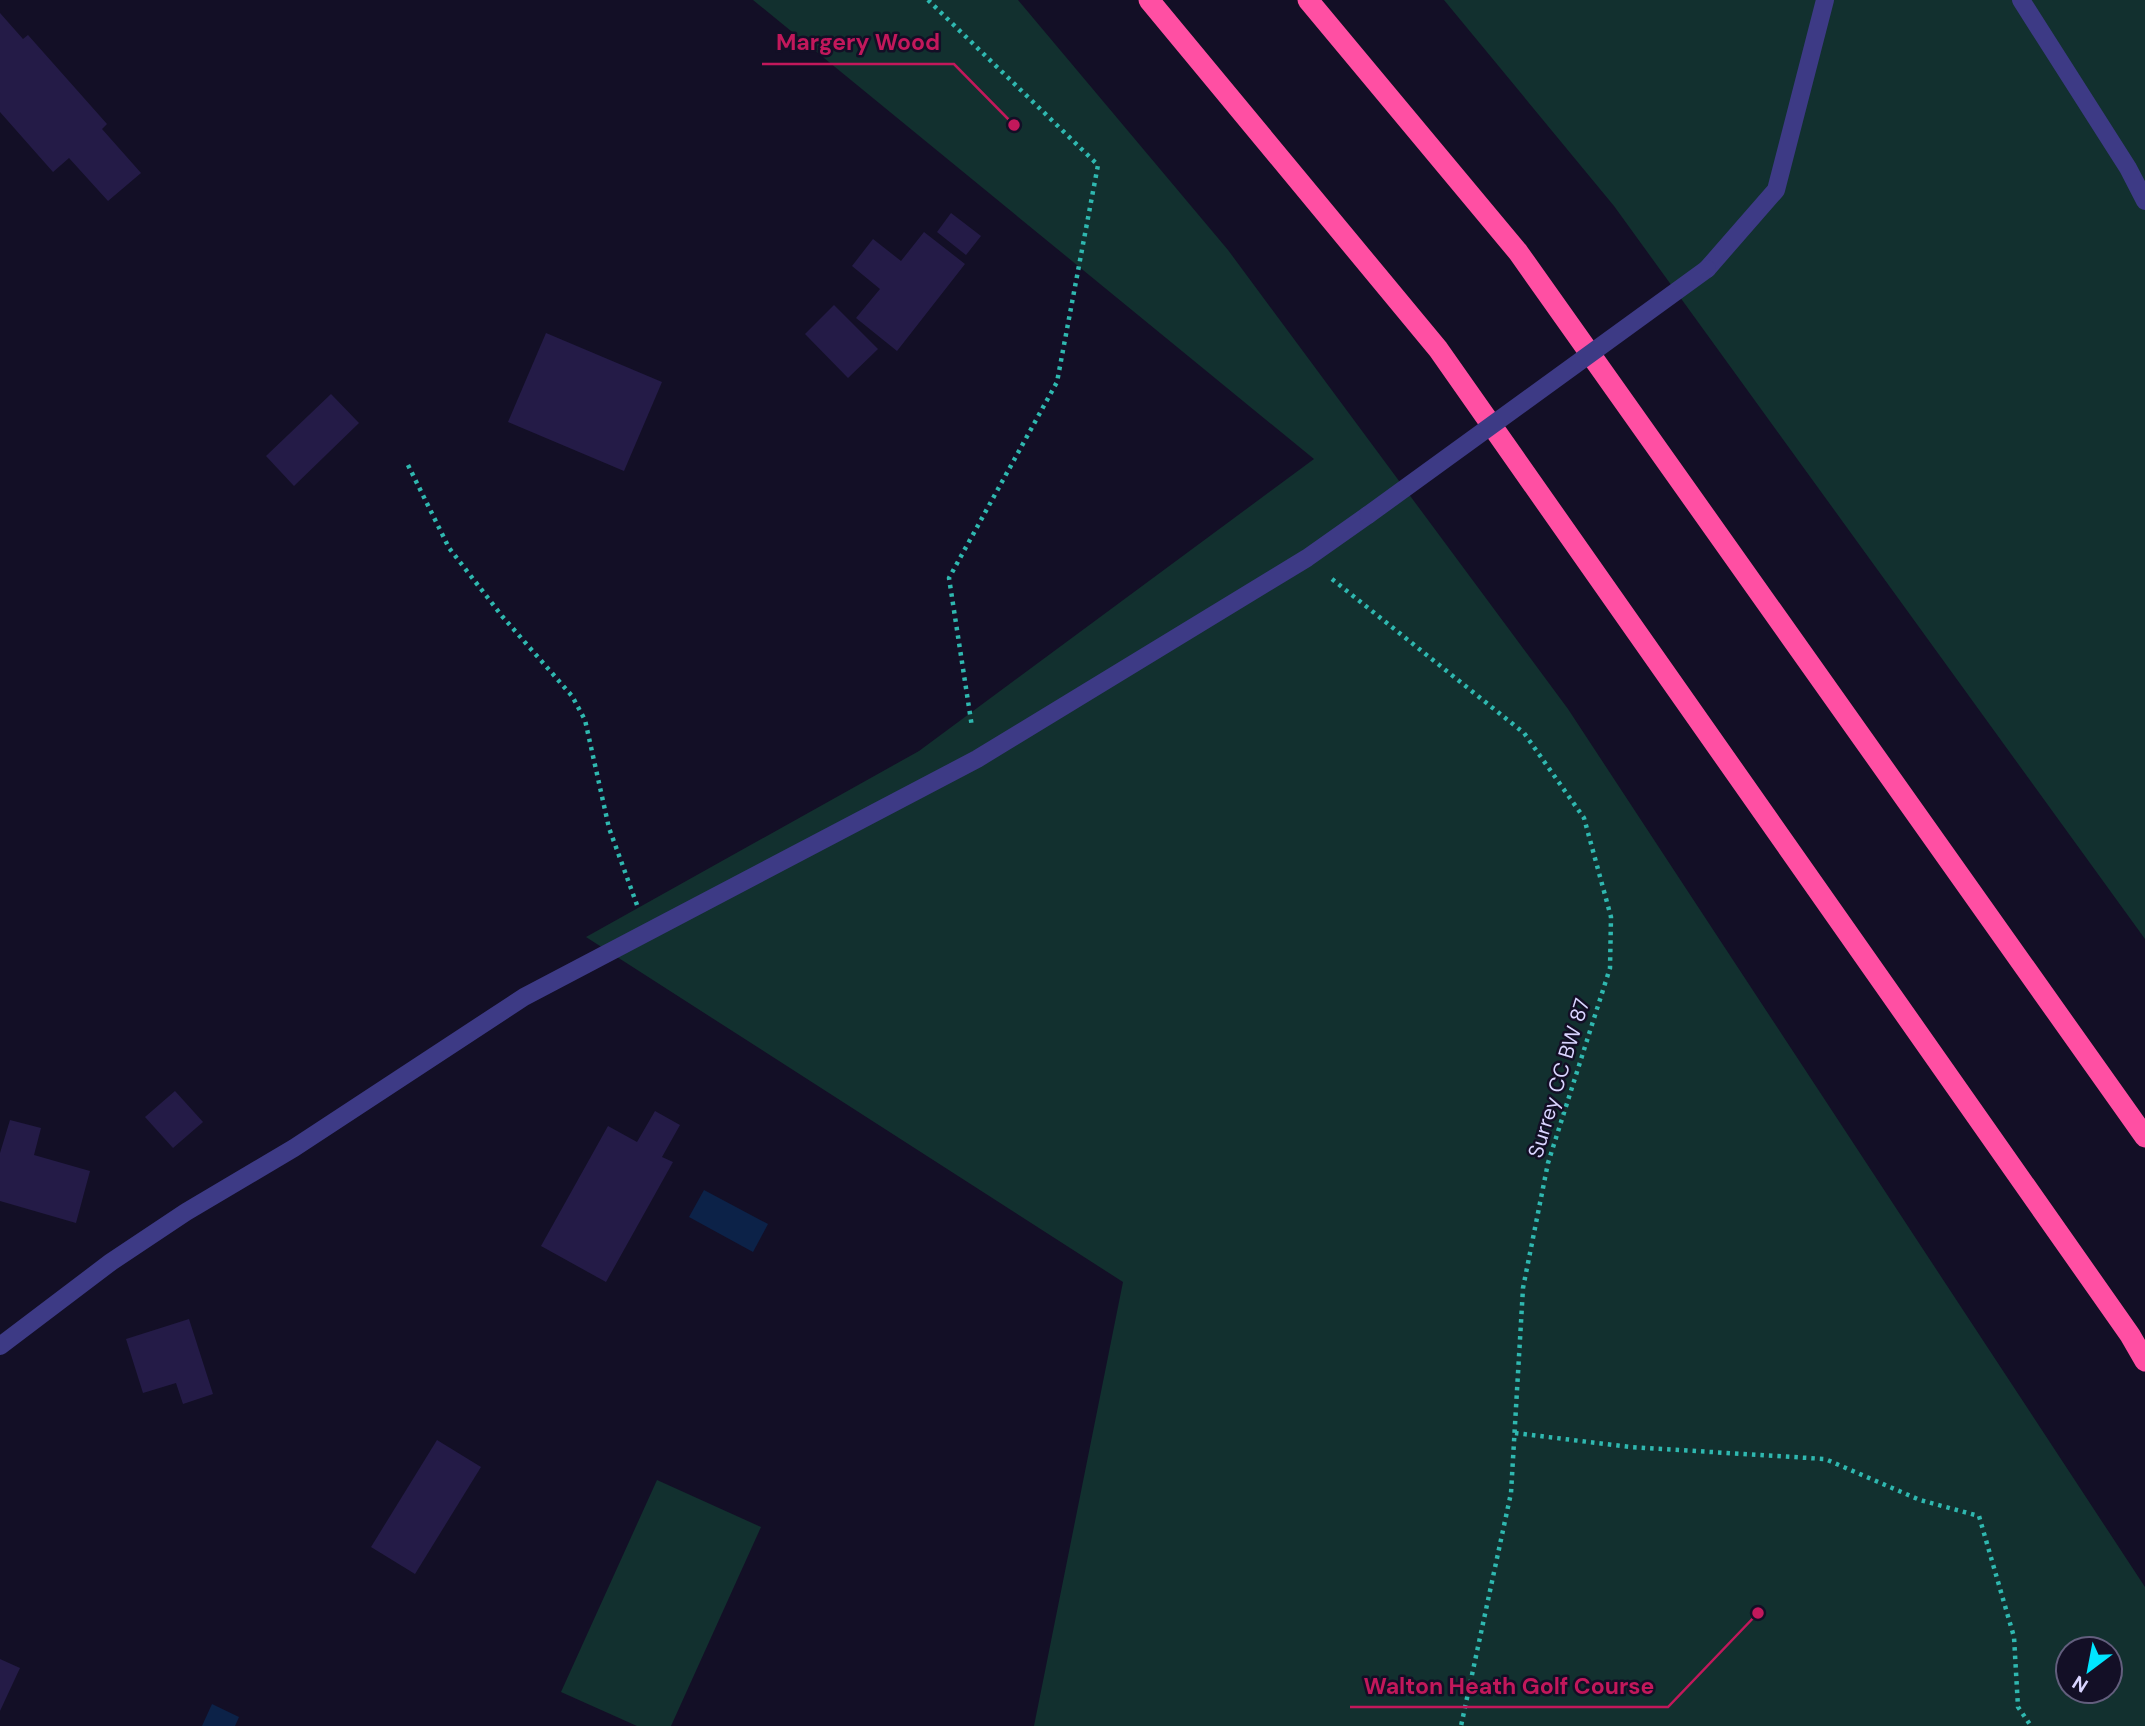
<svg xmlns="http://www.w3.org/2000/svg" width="2145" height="1726" font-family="'DM Sans',sans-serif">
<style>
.green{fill:#12302f;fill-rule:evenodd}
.water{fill:#0c2248}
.building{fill:#241b47}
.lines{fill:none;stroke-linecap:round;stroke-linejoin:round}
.path{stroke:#2fb8b0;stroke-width:4.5;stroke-dasharray:3.5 5;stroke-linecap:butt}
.service{stroke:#3d3a85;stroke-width:18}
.motorway{stroke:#ff4fa3;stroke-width:21}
.service-bridge{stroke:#3d3a85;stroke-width:18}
.labels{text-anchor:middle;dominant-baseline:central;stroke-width:5;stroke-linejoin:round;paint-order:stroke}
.street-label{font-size:21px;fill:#d9d4ff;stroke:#130f26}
.leader{fill:none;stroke:#c2185b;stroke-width:2.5}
.callout-dot{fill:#c2185b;stroke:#130f26;stroke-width:2.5}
.callout-label{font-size:23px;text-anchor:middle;font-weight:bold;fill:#c2185b;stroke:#130f26;stroke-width:5;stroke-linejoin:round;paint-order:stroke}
</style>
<rect width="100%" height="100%" fill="#130f26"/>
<g class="green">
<path d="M 753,0 L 1018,0 L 1228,250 L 1568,709 L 2145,1587 L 2145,1726 L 1034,1726 L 1123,1282 L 586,937 L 919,751 L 1314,459 ZM 2068,1649 L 2110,1649 L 2110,1691 L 2068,1691 Z"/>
<path d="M 1444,0 L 2145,0 L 2145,939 L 1614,206 Z"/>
<path d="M 657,1480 L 761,1527 L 671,1726 L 637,1726 L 561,1692 Z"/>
</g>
<g class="water">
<path d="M 704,1190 L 768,1224 L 753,1252 L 689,1217 Z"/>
<path d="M 212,1704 L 239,1717 L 235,1726 L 202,1726 Z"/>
</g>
<g class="building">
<path d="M 0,13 L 23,39 L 28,35 L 107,124 L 102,129 L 141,173 L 108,201 L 69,158 L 53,172 L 0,112 Z"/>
<path d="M 951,213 L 981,236 L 966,255 L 937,232 Z"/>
<path d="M 924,232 L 965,264 L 897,351 L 856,318 L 880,289 L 852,266 L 873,239 L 901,261 Z"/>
<path d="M 834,305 L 878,349 L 848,378 L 805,334 Z"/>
<path d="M 546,333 L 662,382 L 624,471 L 508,422 Z"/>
<path d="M 331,394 L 359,423 L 294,486 L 266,456 Z"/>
<path d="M 175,1091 L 203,1122 L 173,1148 L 145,1117 Z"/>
<path d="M 655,1111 L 680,1125 L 662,1157 L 673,1162 L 606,1282 L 541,1246 L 608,1126 L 637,1142 Z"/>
<path d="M 10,1120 L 41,1128 L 34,1155 L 90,1171 L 76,1223 L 0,1201 L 0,1153 Z"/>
<path d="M 189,1319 L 213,1394 L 183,1404 L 176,1383 L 143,1393 L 126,1339 Z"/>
<path d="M 437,1440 L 481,1467 L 415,1574 L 371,1547 Z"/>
<path d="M 0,1659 L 20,1668 L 0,1711 Z"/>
</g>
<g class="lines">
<g class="path">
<path d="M 928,0 L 1098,165 L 1057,382 L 949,578 L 972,727"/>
<path d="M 408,465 L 449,548 L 502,616 L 572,696 L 585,720 L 609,828 L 637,905"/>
<path d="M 1332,579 L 1524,733 L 1584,818 L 1611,917 L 1610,968 L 1548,1163 L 1523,1288 L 1511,1493 L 1461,1726"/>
<path d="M 1515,1433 L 1630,1447 L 1825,1459 L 1920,1500 L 1979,1516 L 2014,1637 L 2018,1707 L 2031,1726"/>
</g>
<g class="service">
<path d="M 2021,0 L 2128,168 L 2145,201"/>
<path d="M 1707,269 L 1776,190 L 1825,0"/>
<path d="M 0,1346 L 111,1262 L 186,1212 L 294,1148 L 524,997 L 977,759 L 1307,558 L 1368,515"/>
</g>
<g class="motorway">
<path d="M 1149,0 L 1438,349 L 2130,1335 L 2145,1361"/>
<path d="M 1308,0 L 1518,252 L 2145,1137"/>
</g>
<path class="service-bridge" d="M 1368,515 L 1707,269"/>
</g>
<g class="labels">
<g class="street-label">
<text transform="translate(1559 1078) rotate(-73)">Surrey CC BW 87</text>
</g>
</g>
<path class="leader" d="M1014 125L954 64H762M1758 1613L1668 1707H1350"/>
<g class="callout-dot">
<circle cx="1014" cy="125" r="7"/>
<circle cx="1758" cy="1613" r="7"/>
</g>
<g class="callout-label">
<text x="858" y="50">Margery Wood</text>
<text x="1509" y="1694">Walton Heath Golf Course</text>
</g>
<g transform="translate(2089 1670) rotate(212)"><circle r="33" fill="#130f26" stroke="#625e7d" stroke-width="2"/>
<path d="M0-5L12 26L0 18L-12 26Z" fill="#00e5ff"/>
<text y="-10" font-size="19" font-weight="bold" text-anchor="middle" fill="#d9d4ff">N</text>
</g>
</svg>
